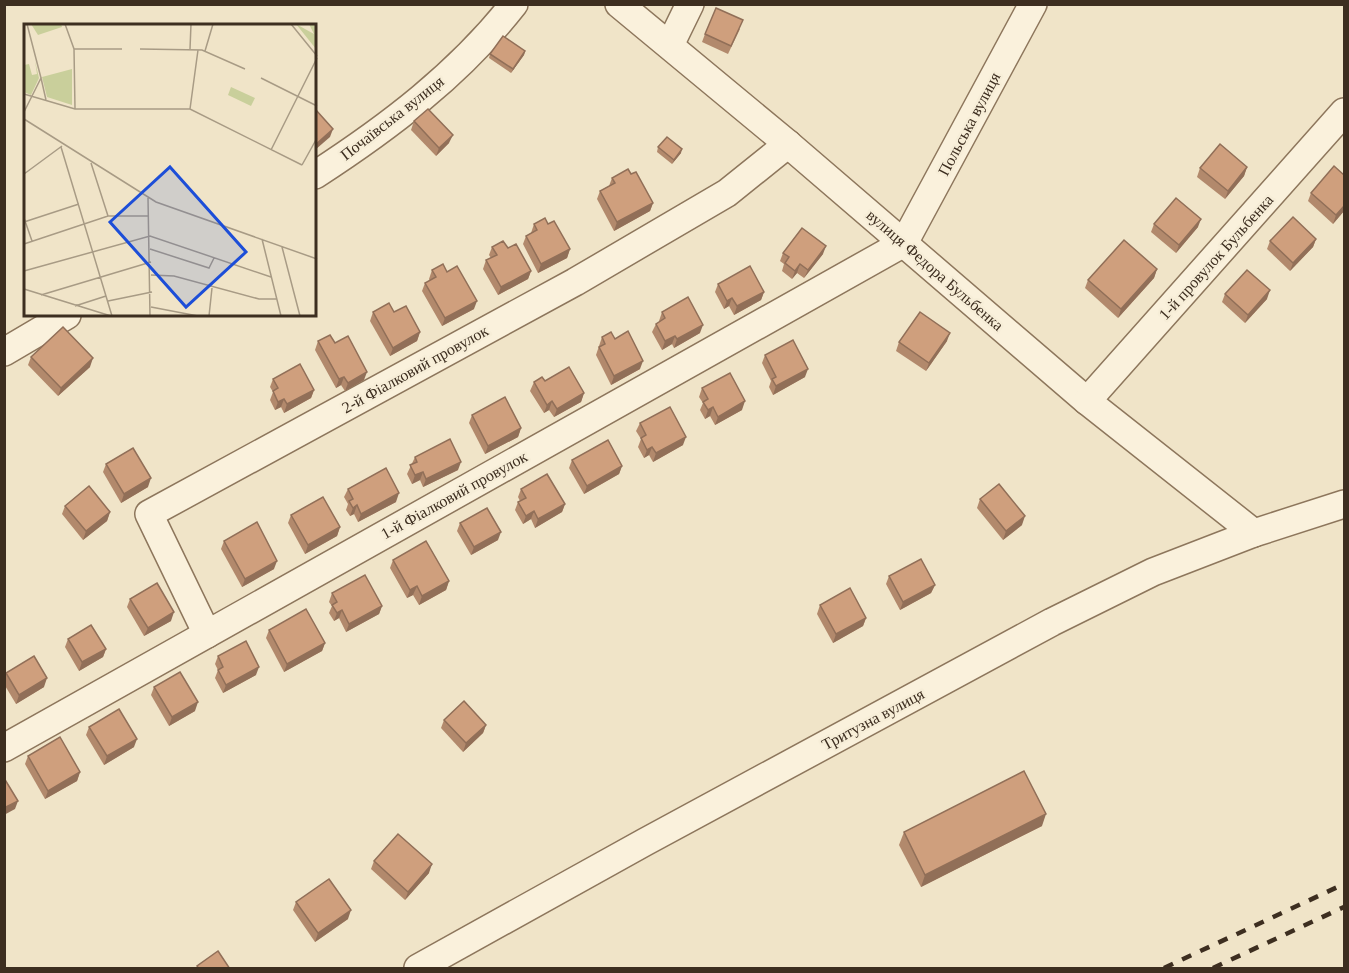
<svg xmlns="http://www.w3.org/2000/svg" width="1349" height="973" font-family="Georgia,serif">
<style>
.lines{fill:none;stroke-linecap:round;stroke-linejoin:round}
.minor-casing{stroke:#8d765c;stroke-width:30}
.minor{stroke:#faf1dc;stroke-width:27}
.rail{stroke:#3d2e20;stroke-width:4.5;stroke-dasharray:10 10;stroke-linecap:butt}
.wall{fill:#b2896c}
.shaded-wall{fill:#916f58}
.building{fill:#cf9f7d;stroke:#916f58;stroke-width:1.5}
.labels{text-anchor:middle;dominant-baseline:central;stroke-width:5;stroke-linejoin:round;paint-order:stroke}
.street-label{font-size:16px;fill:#3d2e20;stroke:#f7eed8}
.inset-road{fill:none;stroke:#a89b85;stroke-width:1.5}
.view{fill:#1d4ed8;fill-opacity:0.15;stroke:#1d4ed8;stroke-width:3}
.inset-edge{fill:none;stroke:#3d2e20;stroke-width:3}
</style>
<rect width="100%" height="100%" fill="#f0e4c8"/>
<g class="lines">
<defs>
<g id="minor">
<path d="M 619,4 L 788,144 L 1087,401 L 1254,533"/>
<path d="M 670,45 L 690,4"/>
<path d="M 315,175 C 389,127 459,74 514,4"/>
<path d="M 4,352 L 67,315"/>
<path d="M 1087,401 L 1344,112"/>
<path d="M 207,634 L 149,514 L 575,282 L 727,193 L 788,144"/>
<path d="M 4,748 L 904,243 L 1033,4"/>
<path d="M 418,968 L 645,842 L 1052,622 L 1153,572 L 1254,533 L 1344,504"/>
</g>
</defs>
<use href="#minor" class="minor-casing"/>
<use href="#minor" class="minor"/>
<g class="rail">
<path d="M 1164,968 L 1344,884"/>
<path d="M 1213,968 L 1344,907"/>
</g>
</g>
<g class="wall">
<path d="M 740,29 L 728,54 L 702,42 L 705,34 Z"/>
<path d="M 525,51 L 524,55 L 511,73 L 489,58 L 490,54 Z"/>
<path d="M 414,121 L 449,143 L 436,156 L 411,130 Z"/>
<path d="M 658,147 L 681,153 L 672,164 L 657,152 Z"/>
<path d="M 1247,167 L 1244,176 L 1225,199 L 1197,177 L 1200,168 Z"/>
<path d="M 631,174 L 653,203 L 650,211 L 614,231 L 597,199 L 600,191 L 609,186 L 612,178 Z"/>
<path d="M 1311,193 L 1344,211 L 1333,224 L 1308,201 Z"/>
<path d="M 534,224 L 570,249 L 567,258 L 538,273 L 523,244 L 526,236 L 531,233 Z"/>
<path d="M 1154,224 L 1198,227 L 1176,253 L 1151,232 Z"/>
<path d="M 1316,239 L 1313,247 L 1290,271 L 1267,249 L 1270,241 Z"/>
<path d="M 492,247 L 508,248 L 531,271 L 528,279 L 498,295 L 483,269 L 486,260 L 491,258 L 489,255 Z"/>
<path d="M 783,253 L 823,254 L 804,278 L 797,273 L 792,279 L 782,271 L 784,264 L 780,261 Z"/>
<path d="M 1157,269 L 1154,278 L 1118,318 L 1085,288 L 1088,280 Z"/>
<path d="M 432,270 L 447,272 L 474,309 L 442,326 L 422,291 L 425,283 L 430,281 L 429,279 Z"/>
<path d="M 718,284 L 764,292 L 761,300 L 734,315 L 729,306 L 724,309 L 715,292 Z"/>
<path d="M 1225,294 L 1267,299 L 1245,323 L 1222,302 Z"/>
<path d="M 373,312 L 394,312 L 420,332 L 417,341 L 390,356 L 370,321 Z"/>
<path d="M 662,312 L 700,333 L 674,348 L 672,344 L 662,350 L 652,332 L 656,324 L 659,322 L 659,321 Z"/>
<path d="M 602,337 L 615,339 L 640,369 L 611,385 L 596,355 Z"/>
<path d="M 318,341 L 335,343 L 364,380 L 345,391 L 341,385 L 336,388 L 315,350 Z"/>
<path d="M 947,341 L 926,371 L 896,351 L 899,342 Z"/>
<path d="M 765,355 L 805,377 L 773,395 L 769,387 L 771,381 L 762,363 Z"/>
<path d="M 31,357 L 90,367 L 58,396 L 28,365 Z"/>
<path d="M 273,379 L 314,390 L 311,398 L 284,413 L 281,407 L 275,410 L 270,400 L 273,392 L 270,387 Z"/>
<path d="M 545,381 L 584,393 L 581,402 L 554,417 L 549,410 L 544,413 L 530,391 L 534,382 Z"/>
<path d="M 702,388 L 742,410 L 715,425 L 710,416 L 705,419 L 700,410 L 703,403 L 699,397 Z"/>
<path d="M 472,415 L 521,428 L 518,437 L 485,454 L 469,423 Z"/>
<path d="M 640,423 L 683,445 L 653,462 L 649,455 L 644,458 L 638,447 L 641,439 L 636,431 Z"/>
<path d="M 415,457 L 458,470 L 423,487 L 420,480 L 412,484 L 407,474 Z"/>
<path d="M 572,460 L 622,466 L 619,474 L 584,494 L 569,468 Z"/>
<path d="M 106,464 L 148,487 L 121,503 L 103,472 Z"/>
<path d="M 348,489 L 396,502 L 358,522 L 354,514 L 350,516 L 346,510 L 348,504 L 344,497 Z"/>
<path d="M 521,489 L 565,504 L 562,512 L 535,528 L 531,519 L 523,524 L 515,510 L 518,502 L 520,501 L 518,497 Z"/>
<path d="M 980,499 L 1022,525 L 1003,540 L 977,508 Z"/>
<path d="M 65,506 L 110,512 L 107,521 L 83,540 L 62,514 Z"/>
<path d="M 291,515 L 340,527 L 337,536 L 305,554 L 288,523 Z"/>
<path d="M 460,523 L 498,540 L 471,555 L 457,531 Z"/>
<path d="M 224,541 L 274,569 L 242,587 L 221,549 Z"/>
<path d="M 393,560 L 449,581 L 446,590 L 419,605 L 413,595 L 407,598 L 390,568 Z"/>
<path d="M 889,576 L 935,585 L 931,593 L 900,610 L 886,584 Z"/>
<path d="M 332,593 L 382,606 L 379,614 L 346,632 L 339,618 L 334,621 L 329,613 L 332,606 L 329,602 Z"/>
<path d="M 130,599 L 171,621 L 144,636 L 127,607 Z"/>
<path d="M 820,605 L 866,618 L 863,626 L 833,643 L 817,614 Z"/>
<path d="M 269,630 L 325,643 L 322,651 L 284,672 L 266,638 Z"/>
<path d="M 68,639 L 106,649 L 103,657 L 79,671 L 65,647 Z"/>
<path d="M 218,656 L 256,675 L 223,693 L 215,678 L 218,670 L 215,664 Z"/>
<path d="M 6,673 L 44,687 L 16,704 L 4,684 L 4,676 Z"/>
<path d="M 154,687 L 195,711 L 169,726 L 151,695 Z"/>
<path d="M 444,720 L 486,725 L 483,733 L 463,752 L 441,728 Z"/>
<path d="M 89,727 L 134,747 L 104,765 L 86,735 Z"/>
<path d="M 28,756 L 80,772 L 77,781 L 45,799 L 25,764 Z"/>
<path d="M 1042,826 L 921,887 L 899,845 L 904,832 Z"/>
<path d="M 374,861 L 429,873 L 405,900 L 371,869 Z"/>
<path d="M 296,902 L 348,919 L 315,942 L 293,910 Z"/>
</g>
<g class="shaded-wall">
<path d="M 525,51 L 524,55 L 511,73 L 513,69 Z"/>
<path d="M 333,129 L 330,137 L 315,150 L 315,145 Z"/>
<path d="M 453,135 L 449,143 L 436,156 L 439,148 Z"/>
<path d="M 682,149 L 681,153 L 672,164 L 674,160 Z"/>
<path d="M 1247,167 L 1244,176 L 1225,199 L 1228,191 Z"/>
<path d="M 653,203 L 650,211 L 614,231 L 617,222 Z"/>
<path d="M 1344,206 L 1344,211 L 1333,224 L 1336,215 Z"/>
<path d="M 1201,219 L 1198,227 L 1176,253 L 1179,245 Z"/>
<path d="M 1316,239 L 1313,247 L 1290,271 L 1293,263 Z"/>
<path d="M 826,246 L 823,254 L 804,278 L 808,270 Z"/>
<path d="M 570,249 L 567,258 L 538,273 L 541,264 Z"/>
<path d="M 800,264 L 797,273 L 792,279 L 795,271 Z"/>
<path d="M 1157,269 L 1154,278 L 1118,318 L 1121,309 Z"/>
<path d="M 531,271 L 528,279 L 498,295 L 501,287 Z"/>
<path d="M 1270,290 L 1267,299 L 1245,323 L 1248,315 Z"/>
<path d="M 764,292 L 761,300 L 734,315 L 737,306 Z"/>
<path d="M 732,298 L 729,306 L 724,309 L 727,301 Z"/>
<path d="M 477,301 L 474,309 L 442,326 L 445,318 Z"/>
<path d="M 703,325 L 700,333 L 674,348 L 677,339 Z"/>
<path d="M 420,332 L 417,341 L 390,356 L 393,348 Z"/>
<path d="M 950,333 L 947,341 L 926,371 L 929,363 Z"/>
<path d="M 675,336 L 672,344 L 662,350 L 665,341 Z"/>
<path d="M 93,358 L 90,367 L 58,396 L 61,388 Z"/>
<path d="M 643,361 L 640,369 L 611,385 L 614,376 Z"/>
<path d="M 808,369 L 805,377 L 773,395 L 776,386 Z"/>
<path d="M 367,372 L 364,380 L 345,391 L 348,383 Z"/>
<path d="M 344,377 L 341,385 L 336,388 L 339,379 Z"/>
<path d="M 314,390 L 311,398 L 284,413 L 287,404 Z"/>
<path d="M 584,393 L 581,402 L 554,417 L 557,409 Z"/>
<path d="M 284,399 L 281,407 L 275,410 L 278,402 Z"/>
<path d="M 552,401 L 549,410 L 544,413 L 547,405 Z"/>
<path d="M 745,401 L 742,410 L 715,425 L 718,417 Z"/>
<path d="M 713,407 L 710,416 L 705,419 L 708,410 Z"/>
<path d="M 521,428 L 518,437 L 485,454 L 488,446 Z"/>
<path d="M 686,437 L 683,445 L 653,462 L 656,453 Z"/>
<path d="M 652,447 L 649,455 L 644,458 L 647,450 Z"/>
<path d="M 461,462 L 458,470 L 423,487 L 426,479 Z"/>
<path d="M 622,466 L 619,474 L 584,494 L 587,486 Z"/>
<path d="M 423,472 L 420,480 L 412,484 L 415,475 Z"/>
<path d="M 151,478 L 148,487 L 121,503 L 124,494 Z"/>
<path d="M 399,493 L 396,502 L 358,522 L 361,514 Z"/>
<path d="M 565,504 L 562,512 L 535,528 L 538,519 Z"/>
<path d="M 357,505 L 354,514 L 350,516 L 353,508 Z"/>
<path d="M 534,511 L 531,519 L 523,524 L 526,516 Z"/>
<path d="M 110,512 L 107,521 L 83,540 L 86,531 Z"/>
<path d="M 1025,516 L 1022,525 L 1003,540 L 1006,531 Z"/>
<path d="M 340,527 L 337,536 L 305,554 L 308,545 Z"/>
<path d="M 501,532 L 498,540 L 471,555 L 474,547 Z"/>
<path d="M 277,561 L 274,569 L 242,587 L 245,579 Z"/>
<path d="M 449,581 L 446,590 L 419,605 L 422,596 Z"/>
<path d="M 935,585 L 931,593 L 900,610 L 903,602 Z"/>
<path d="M 417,586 L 413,595 L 407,598 L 410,590 Z"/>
<path d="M 382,606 L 379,614 L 346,632 L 349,624 Z"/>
<path d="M 342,610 L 339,618 L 334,621 L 337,613 Z"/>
<path d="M 174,612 L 171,621 L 144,636 L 148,628 Z"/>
<path d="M 866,618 L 863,626 L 833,643 L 836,634 Z"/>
<path d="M 325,643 L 322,651 L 284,672 L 287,664 Z"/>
<path d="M 106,649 L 103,657 L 79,671 L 82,662 Z"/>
<path d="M 259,667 L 256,675 L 223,693 L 226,685 Z"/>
<path d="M 47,678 L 44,687 L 16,704 L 19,695 Z"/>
<path d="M 198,702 L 195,711 L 169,726 L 172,717 Z"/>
<path d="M 486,725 L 483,733 L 463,752 L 466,743 Z"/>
<path d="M 137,739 L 134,747 L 104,765 L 107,756 Z"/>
<path d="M 80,772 L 77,781 L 45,799 L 48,791 Z"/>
<path d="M 18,801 L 15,809 L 4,815 L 4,808 Z"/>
<path d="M 1046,814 L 1042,826 L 921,887 L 925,875 Z"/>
<path d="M 432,864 L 429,873 L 405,900 L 408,892 Z"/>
<path d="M 351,910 L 348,919 L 315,942 L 318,933 Z"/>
</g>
<g class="building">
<path d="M 716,8 L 743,20 L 731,46 L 705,34 Z"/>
<path d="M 503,36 L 525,51 L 513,69 L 490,54 Z"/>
<path d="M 428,109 L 453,135 L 439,148 L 414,121 Z"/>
<path d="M 316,110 L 333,129 L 315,145 L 315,111 Z"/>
<path d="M 667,137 L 682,149 L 674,160 L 658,147 Z"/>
<path d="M 1220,144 L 1247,167 L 1228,191 L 1200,168 Z"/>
<path d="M 1334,166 L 1344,175 L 1344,206 L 1336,215 L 1311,193 Z"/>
<path d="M 628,169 L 631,174 L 636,172 L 653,203 L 617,222 L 600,191 L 615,183 L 612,178 Z"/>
<path d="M 1176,198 L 1201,219 L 1179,245 L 1154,224 Z"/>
<path d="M 1293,217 L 1316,239 L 1293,263 L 1270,241 Z"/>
<path d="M 545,218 L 548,224 L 554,221 L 570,249 L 541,264 L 526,236 L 537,230 L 534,224 Z"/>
<path d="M 802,228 L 826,246 L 808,270 L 800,264 L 795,271 L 785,263 L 789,257 L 783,253 Z"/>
<path d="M 1124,240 L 1157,269 L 1121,309 L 1088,280 Z"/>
<path d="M 503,241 L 508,248 L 516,244 L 531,271 L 501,287 L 486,260 L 497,255 L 492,247 Z"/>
<path d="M 443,264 L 447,272 L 457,266 L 477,301 L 445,318 L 425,283 L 436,277 L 432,270 Z"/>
<path d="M 750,266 L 764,292 L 737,306 L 732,298 L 727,301 L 718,284 Z"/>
<path d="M 1247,270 L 1270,290 L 1248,315 L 1225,294 Z"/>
<path d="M 688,297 L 703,325 L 677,339 L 675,336 L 665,341 L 656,324 L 665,318 L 662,312 Z"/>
<path d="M 389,303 L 394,312 L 406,306 L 420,332 L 393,348 L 373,312 Z"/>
<path d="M 920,312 L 950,333 L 929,363 L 899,342 Z"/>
<path d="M 63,327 L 93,358 L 61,388 L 31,357 Z"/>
<path d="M 628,331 L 643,361 L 614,376 L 599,347 L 605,344 L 602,337 L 611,332 L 615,339 Z"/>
<path d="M 330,335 L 335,343 L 348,336 L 367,372 L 348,383 L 344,377 L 339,379 L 318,341 Z"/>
<path d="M 793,340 L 808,369 L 776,386 L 772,379 L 776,377 L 765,355 Z"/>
<path d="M 300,364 L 314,390 L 287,404 L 284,399 L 278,402 L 273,391 L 278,388 L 273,379 Z"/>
<path d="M 569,367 L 584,393 L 557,409 L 552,401 L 547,405 L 534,382 L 542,377 L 545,381 Z"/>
<path d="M 730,373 L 745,401 L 718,417 L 713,407 L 708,410 L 703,402 L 708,399 L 702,388 Z"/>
<path d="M 505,397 L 521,428 L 488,446 L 472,415 Z"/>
<path d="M 670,407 L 686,437 L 656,453 L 652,447 L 647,450 L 641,438 L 646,435 L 640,423 Z"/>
<path d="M 450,439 L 461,462 L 426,479 L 423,472 L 415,475 L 410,465 L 417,462 L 415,457 Z"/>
<path d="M 608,440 L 622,466 L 587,486 L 572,460 Z"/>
<path d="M 133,448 L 151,478 L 124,494 L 106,464 Z"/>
<path d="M 386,468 L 399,493 L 361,514 L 357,505 L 353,508 L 349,501 L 353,499 L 348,489 Z"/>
<path d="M 547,474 L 565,504 L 538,519 L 534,511 L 526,516 L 518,502 L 526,498 L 521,489 Z"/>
<path d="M 999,484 L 1025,516 L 1006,531 L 980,499 Z"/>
<path d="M 89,486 L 110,512 L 86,531 L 65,506 Z"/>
<path d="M 323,497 L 340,527 L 308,545 L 291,515 Z"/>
<path d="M 487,508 L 501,532 L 474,547 L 460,523 Z"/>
<path d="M 257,522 L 277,561 L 245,579 L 224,541 Z"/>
<path d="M 426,541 L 449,581 L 422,596 L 417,586 L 410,590 L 393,560 Z"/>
<path d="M 921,559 L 935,585 L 903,602 L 889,576 Z"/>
<path d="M 365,575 L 382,606 L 349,624 L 342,610 L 337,613 L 332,605 L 337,602 L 332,593 Z"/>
<path d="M 157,583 L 174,612 L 148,628 L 130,599 Z"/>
<path d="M 850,588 L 866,618 L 836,634 L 820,605 Z"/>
<path d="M 306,609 L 325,643 L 287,664 L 269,630 Z"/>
<path d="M 91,625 L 106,649 L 82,662 L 68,639 Z"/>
<path d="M 246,641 L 259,667 L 226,685 L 218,670 L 223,667 L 218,656 Z"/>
<path d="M 34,656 L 47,678 L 19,695 L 6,673 Z"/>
<path d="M 180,672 L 198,702 L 172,717 L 154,687 Z"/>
<path d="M 464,701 L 486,725 L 466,743 L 444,720 Z"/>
<path d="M 119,709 L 137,739 L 107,756 L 89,727 Z"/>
<path d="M 60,737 L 80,772 L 48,791 L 28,756 Z"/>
<path d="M 1024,771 L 1046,814 L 925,875 L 904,832 Z"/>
<path d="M 4,778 L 18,801 L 4,808 Z"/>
<path d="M 398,834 L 432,864 L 408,892 L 374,861 Z"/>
<path d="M 329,879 L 351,910 L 318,933 L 296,902 Z"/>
<path d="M 218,951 L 230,969 L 199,969 L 197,966 Z"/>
</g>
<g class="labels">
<g class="street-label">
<text transform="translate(392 118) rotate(-38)">Почаївська вулиця</text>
<text transform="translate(969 124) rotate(-62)">Польська вулиця</text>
<text transform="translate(1216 257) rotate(-48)">1-й провулок Бульбенка</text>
<text transform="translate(935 270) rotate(41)">вулиця Федора Бульбенка</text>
<text transform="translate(415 369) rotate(-29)">2-й Фіалковий провулок</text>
<text transform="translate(454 495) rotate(-29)">1-й Фіалковий провулок</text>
<text transform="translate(873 719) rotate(-28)">Тритузна вулиця</text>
</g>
</g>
<g transform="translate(24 24)">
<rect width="292" height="292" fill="#f0e4c8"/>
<path d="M 7,0 L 37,0 L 38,3 L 14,11 Z" fill="#c9cf9b"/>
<path d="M 272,0 L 290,10 L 285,0 L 292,0 L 292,25 ZM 11,37 L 15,54 L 7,71 L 0,68 L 0,41 L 5,40 L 8,51 L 13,50 ZM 48,45 L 48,81 L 23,73 L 18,53 Z" fill="#c9cf9b"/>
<path d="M 207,63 L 231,74 L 227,82 L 204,71 Z" fill="#c9cf9b"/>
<path class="inset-road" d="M 41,0 L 50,25 L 51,85M 267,0 L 293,32M 50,25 L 98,25M 116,25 L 178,26 L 221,45M 166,25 L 167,0M 181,27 L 189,0M 17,54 L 22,76M 237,54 L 293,82M 0,70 L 51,85 L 166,85 L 278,141M 166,85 L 174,26M 0,88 L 17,54 L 3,0M 0,95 L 132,178 L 293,235M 37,123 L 88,292M 247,126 L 293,34M 67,139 L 84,192M 278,141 L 293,114M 0,150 L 38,122M 124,174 L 126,292M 0,194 L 8,217M 0,198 L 55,180M 238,215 L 257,292M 0,220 L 84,192 L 125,192M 258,223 L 276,292M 126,225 L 185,244 L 190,234M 0,247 L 126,212 L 247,253M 127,251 L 150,252 L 235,275 L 253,275M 0,265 L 87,292M 17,271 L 127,238M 84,277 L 128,268M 51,282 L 82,272M 127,283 L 174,292M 185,292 L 188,264"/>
<path class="view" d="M 146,143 L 222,228 L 162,283 L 86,198 Z"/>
<rect width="292" height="292" class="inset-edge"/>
</g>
<rect width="1349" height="973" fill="none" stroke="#3d2e20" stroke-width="12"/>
</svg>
